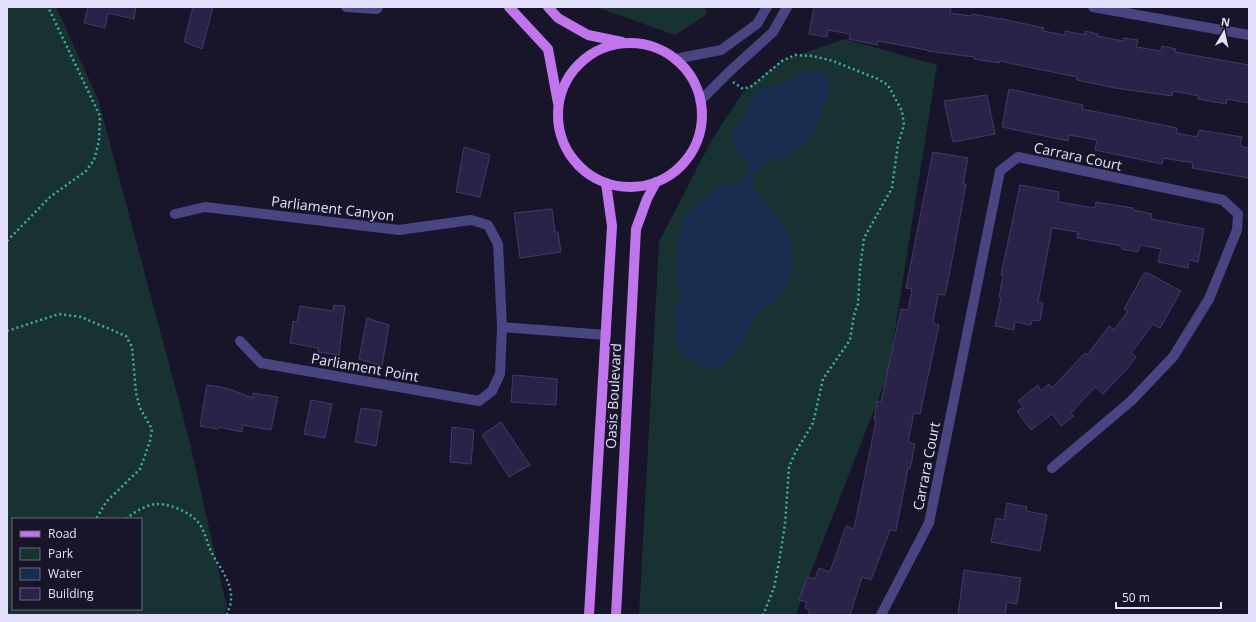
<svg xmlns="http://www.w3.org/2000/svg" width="1256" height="622" font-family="'Open Sans',sans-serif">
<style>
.green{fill:#183231;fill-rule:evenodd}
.water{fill:#182d4e}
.building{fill:#2a2347;stroke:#433870}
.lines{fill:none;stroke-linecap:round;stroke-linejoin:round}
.path{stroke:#41aea8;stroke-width:2.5;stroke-dasharray:2 3;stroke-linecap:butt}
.minor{stroke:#484582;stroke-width:10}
.major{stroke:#c075ed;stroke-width:10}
.labels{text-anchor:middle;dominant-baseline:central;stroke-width:3;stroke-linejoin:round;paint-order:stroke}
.street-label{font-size:14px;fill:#e3e0fb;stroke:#181429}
</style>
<rect width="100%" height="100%" fill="#181429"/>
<g class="green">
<path d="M 7,7 L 56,7 L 98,99 L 188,435 L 227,607 L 224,615 L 7,615 ZM 13,519 L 141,519 L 141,609 L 13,609 Z"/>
<path d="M 596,7 L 705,7 L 707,14 L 675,35 Z"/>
<path d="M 845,39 L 937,65 L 888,374 L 809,577 L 796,615 L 639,615 L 659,242 L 711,141 L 743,92 L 780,61 Z"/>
</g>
<path class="water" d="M 807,69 L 826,74 C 833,89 829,91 823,105 C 820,114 818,123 814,132 C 805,151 775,159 758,168 L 754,177 L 754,189 L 760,197 L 775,213 L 791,240 L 794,269 L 786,288 L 774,302 L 758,313 L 739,349 L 723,366 L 706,369 L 679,353 L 674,337 L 676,326 L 674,312 L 680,294 L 676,269 L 678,233 L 686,216 L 699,202 L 711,192 L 722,186 L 736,183 L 747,176 L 751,165 L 731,144 C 730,130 736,127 744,117 C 750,110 748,102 754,95 C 765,84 781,84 794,78 C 798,75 803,72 807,69 Z"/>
<g class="building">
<path d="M 88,7 L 136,7 L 134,19 L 108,13 L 105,28 L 84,23 Z"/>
<path d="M 193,7 L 213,7 L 202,49 L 184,42 Z"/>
<path d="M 814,7 L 951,7 L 950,13 L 971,16 L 972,14 L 1002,19 L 1044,28 L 1043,31 L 1065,35 L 1065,31 L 1085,35 L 1085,31 L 1098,34 L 1097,36 L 1123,41 L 1123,38 L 1138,40 L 1136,47 L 1161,51 L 1162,46 L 1176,49 L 1175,52 L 1249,65 L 1249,103 L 1227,99 L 1226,104 L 1198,99 L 1199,96 L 1173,91 L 1172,96 L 1115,88 L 1077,80 L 1077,77 L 999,61 L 999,63 L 974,59 L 974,57 L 927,51 L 927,50 L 878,41 L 877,45 L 849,39 L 850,34 L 828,30 L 827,37 L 809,34 Z"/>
<path d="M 1009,89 L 1083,105 L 1082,109 L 1177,128 L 1176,133 L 1197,137 L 1199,130 L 1242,137 L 1240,146 L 1249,148 L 1249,178 L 1192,168 L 1193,163 L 1163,158 L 1162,164 L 1095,150 L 1097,140 L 1069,135 L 1068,141 L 1002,127 Z"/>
<path d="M 987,95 L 995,134 L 953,142 L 944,101 Z"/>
<path d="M 464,147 L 490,155 L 480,197 L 456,192 Z"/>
<path d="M 933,152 L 968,158 L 963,184 L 966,184 L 962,206 L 950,271 L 945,295 L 938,294 L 933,323 L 939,325 L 925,390 L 920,414 L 914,413 L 908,442 L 915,444 L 910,469 L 908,468 L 896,531 L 890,530 L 871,580 L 862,577 L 850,615 L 808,615 L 810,610 L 805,608 L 807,602 L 799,600 L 807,577 L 815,579 L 819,568 L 830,572 L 846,526 L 854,529 L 876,421 L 874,420 L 877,401 L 881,402 L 901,309 L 908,310 L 912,289 L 906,288 Z"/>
<path d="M 1020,185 L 1059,192 L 1058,202 L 1095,208 L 1096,202 L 1133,208 L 1133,210 L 1152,214 L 1151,219 L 1204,229 L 1198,262 L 1189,260 L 1188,268 L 1158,262 L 1161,249 L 1140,245 L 1138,252 L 1122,249 L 1122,246 L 1077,238 L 1078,232 L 1052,228 L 1038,302 L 1043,303 L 1040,321 L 1032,320 L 1031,325 L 1015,322 L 1014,330 L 995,326 L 1001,298 L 999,297 L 1003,275 L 1001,275 Z"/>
<path d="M 552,209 L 555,232 L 558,232 L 561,252 L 520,258 L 514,213 Z"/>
<path d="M 1144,273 L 1148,273 L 1181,291 L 1160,328 L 1153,324 L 1131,353 L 1136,357 L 1126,370 L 1103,394 L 1095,387 L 1071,413 L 1074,416 L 1061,426 L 1052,414 L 1031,430 L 1017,411 L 1023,407 L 1018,401 L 1038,385 L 1041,391 L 1049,384 L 1052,388 L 1085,353 L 1087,355 L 1109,326 L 1114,330 L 1128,311 L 1124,309 Z"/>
<path d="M 334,305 L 345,306 L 339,355 L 318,352 L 318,348 L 290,343 L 293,321 L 297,322 L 300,306 L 333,311 Z"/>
<path d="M 367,318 L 389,325 L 382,366 L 359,359 Z"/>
<path d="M 513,375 L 557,379 L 556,405 L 511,402 Z"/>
<path d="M 207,385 L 226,388 L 253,398 L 253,393 L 278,397 L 271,430 L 243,425 L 242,432 L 219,427 L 218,429 L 200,426 Z"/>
<path d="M 311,400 L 332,404 L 325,438 L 304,434 Z"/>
<path d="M 361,408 L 382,411 L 376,446 L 355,442 Z"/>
<path d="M 501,422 L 530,465 L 509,477 L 482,435 Z"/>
<path d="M 452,427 L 474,430 L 471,464 L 450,462 Z"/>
<path d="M 1007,503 L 1027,507 L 1026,511 L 1047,515 L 1040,551 L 991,542 L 996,518 L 1004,520 Z"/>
<path d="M 964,570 L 1021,578 L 1017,604 L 1007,602 L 1005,615 L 958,615 Z"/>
</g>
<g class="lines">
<g class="path">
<path d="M 733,82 L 743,89 L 752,86 L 782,61 L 795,55 L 813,56 L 833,61 L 878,79 L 888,85 L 902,111 L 904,125 L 898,144 L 892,188 L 864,238 L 860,269 L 858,304 L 854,315 L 850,340 L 823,379 L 813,423 L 795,453 L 789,467 L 785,524 L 779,562 L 774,588 L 763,615"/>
<path d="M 7,241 L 50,197 L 86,171 L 94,160 L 99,141 L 100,116 L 48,7"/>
<path d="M 7,331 L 59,314 L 81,317 L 126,336 L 132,347 L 136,393 L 140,408 L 152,429 L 150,441 L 140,469 L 106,502 L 96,519"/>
<path d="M 126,519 C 134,512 146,505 156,504 C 168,503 190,512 198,522 C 206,532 207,545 213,555 C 221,570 232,582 231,600 C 231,605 228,610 227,615"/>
</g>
<g class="minor">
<path d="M 346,7 L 377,9 L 378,7"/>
<path d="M 1093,7 L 1249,35"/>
<path d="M 675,59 L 721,50 L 757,24 L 767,7"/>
<path d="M 700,101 L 730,71 L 773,32 L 787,7"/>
<path d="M 175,214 L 205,207 L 399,230 L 471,220 L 488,225 L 498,244 L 502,327 L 500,374 L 492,391 L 479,401 L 261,363 L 240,341"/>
<path d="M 502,327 L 606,335"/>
<path d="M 881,615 L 929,523 L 1000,171 L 1018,157 L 1223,200 L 1238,214 L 1237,230 L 1209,299 L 1173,357 L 1131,401 L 1052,468"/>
</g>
<g class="major">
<path d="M 509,7 L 548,49 L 558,103"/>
<path d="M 548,7 L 558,18 L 588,35 L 622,42"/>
<circle cx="630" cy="115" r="72"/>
<path d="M 589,615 L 612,226 L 606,183"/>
<path d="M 616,615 L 636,229 L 647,199 L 656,182"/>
</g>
</g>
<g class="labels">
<g class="street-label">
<text transform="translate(1078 156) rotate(12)">Carrara Court</text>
<text transform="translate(333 208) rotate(7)">Parliament Canyon</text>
<text transform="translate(365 367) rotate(10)">Parliament Point</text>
<text transform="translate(613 396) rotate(-87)">Oasis Boulevard</text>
<text transform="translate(926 466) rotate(-79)">Carrara Court</text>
</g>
</g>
<rect width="1256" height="622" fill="none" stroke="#e3e0fb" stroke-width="16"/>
<rect x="12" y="518" width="130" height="92" fill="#181429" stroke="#69667d"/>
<rect x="20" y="531" width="20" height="6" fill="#c075ed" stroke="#69667d"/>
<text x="48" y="538" font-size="12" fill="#e3e0fb">Road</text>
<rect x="20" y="548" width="20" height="12" fill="#183231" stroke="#69667d"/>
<text x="48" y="558" font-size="12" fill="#e3e0fb">Park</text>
<rect x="20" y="568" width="20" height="12" fill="#182d4e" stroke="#69667d"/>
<text x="48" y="578" font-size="12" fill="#e3e0fb">Water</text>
<rect x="20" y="588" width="20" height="12" fill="#2a2347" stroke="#69667d"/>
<text x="48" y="598" font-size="12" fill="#e3e0fb">Building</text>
<g transform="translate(1224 32) rotate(9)" stroke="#181429" stroke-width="3" paint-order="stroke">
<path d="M0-3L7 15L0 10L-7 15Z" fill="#e3e0fb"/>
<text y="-6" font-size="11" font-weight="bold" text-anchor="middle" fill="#e3e0fb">N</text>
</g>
<path d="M1116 602v6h105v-6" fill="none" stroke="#e3e0fb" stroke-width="2"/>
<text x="1122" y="602" font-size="12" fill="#e3e0fb" stroke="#181429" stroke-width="3" paint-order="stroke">50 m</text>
</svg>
